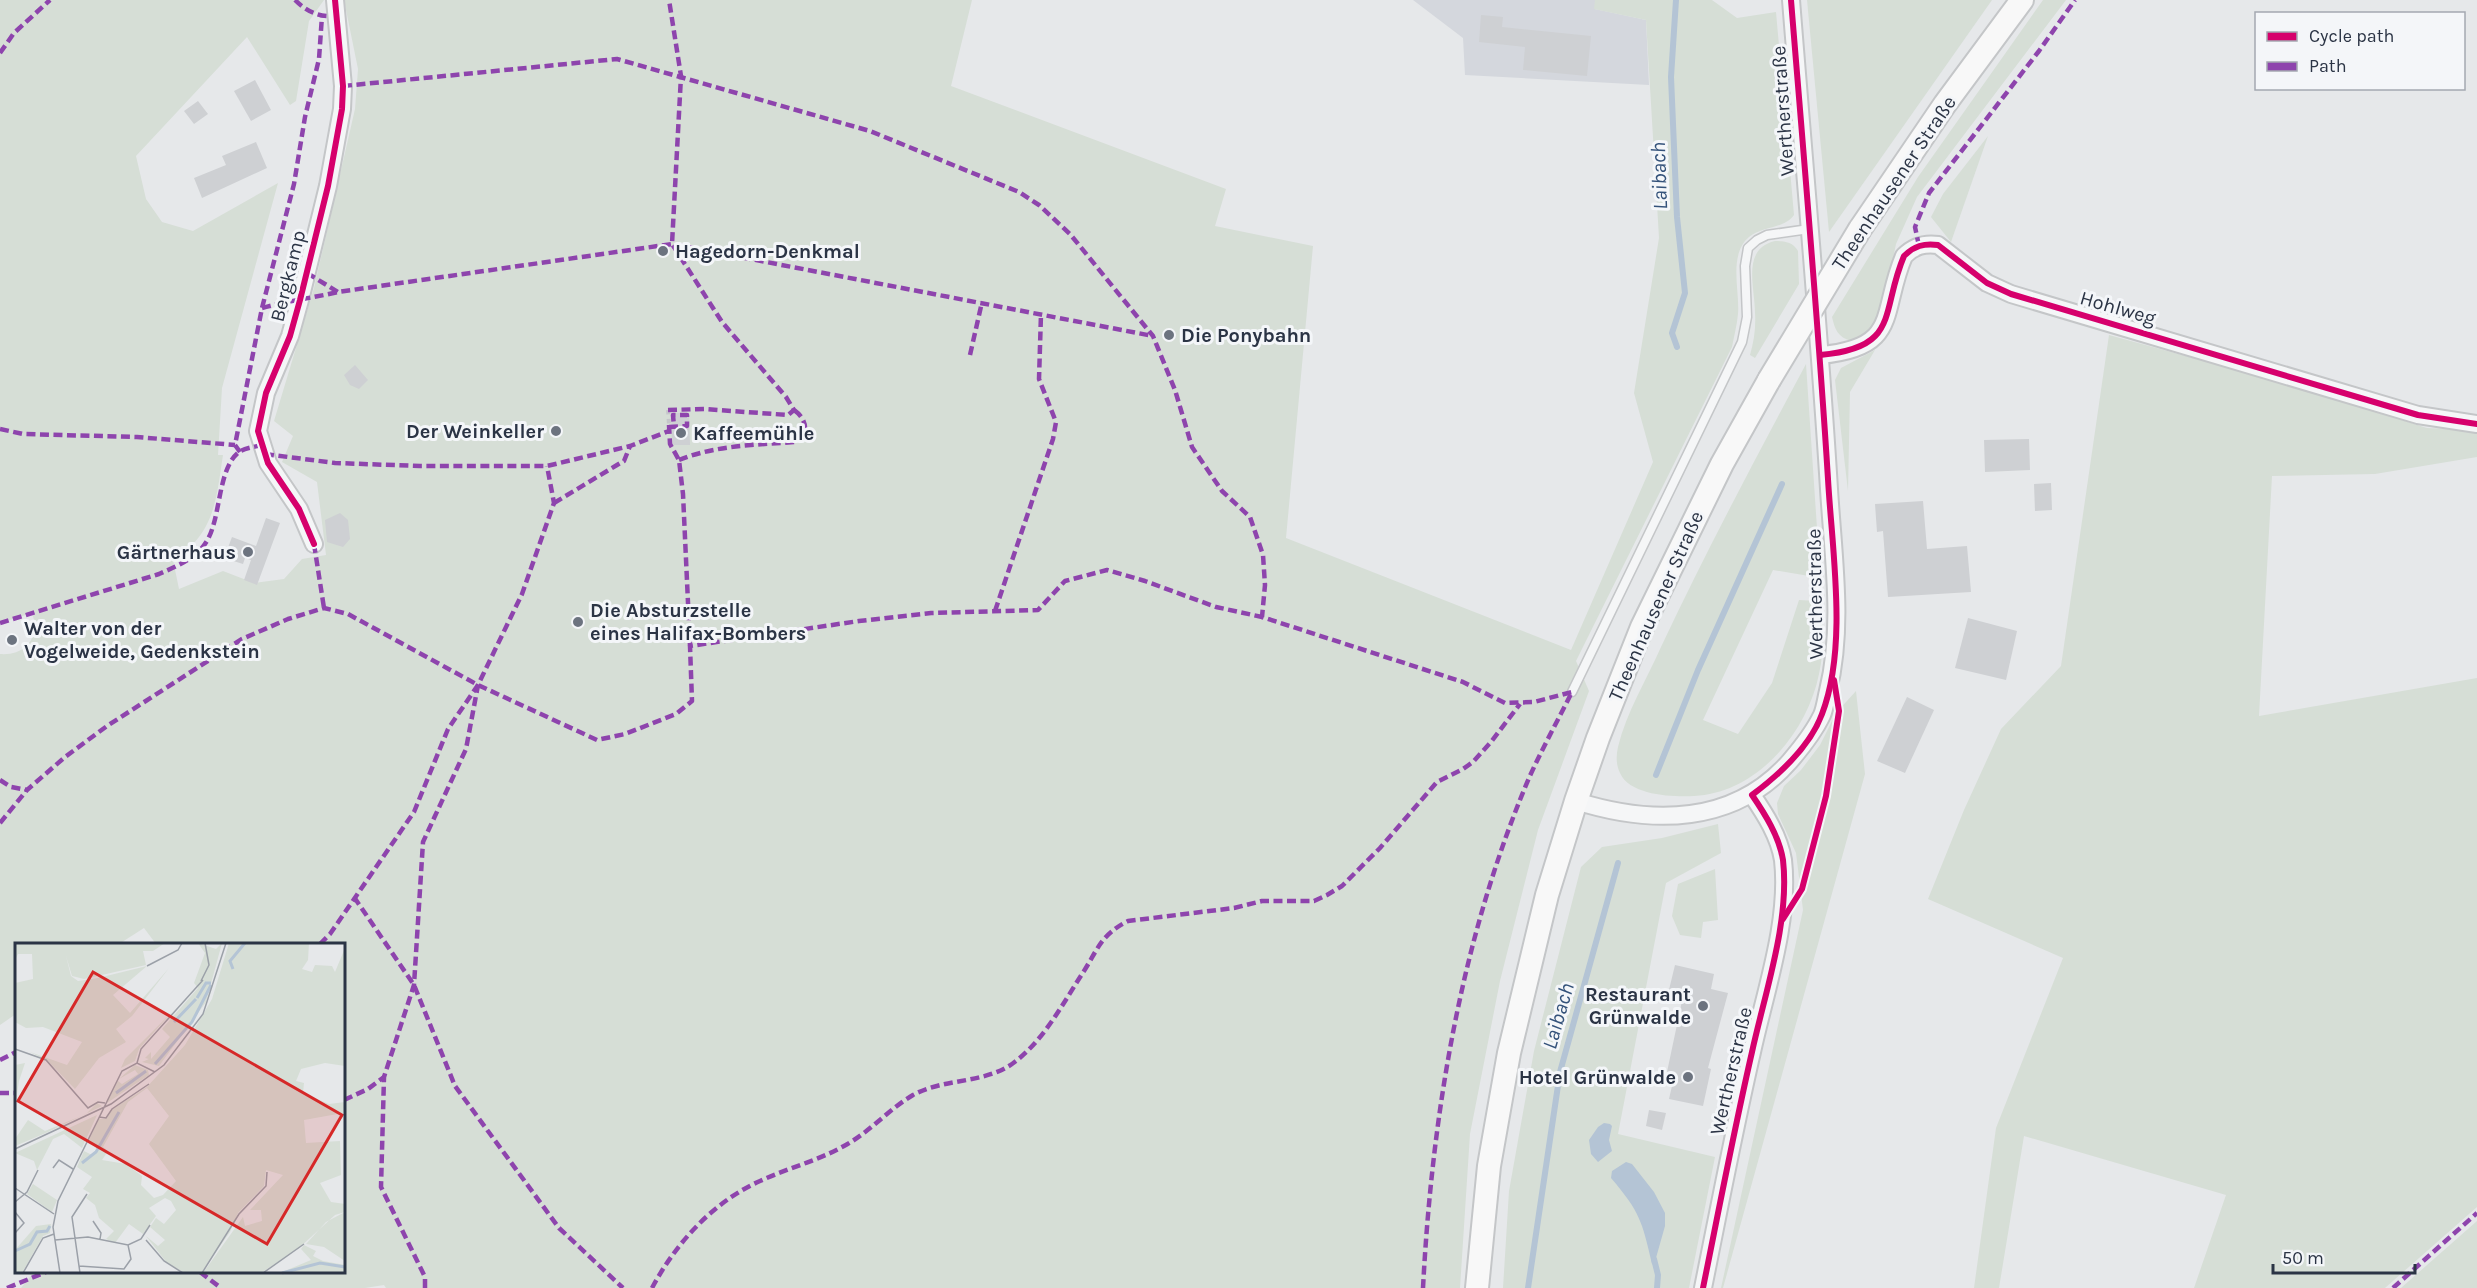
<svg xmlns="http://www.w3.org/2000/svg" width="2477" height="1288" font-family="Karla,sans-serif">
<style>
.built{fill:#d4d7dd}
.green{fill:#d6ded6}
.water{fill:#b4c4d5}
.lines{fill:none;stroke-linecap:round;stroke-linejoin:round}
.stream{stroke:#b4c4d5;stroke-width:6}
.building{fill:#ced0d3}
.service-casing{stroke:#c4c6c8;stroke-width:11}
.minor-casing{stroke:#c4c6c8;stroke-width:20}
.secondary-casing{stroke:#c4c6c8;stroke-width:26}
.path{stroke:#c5c6ca;stroke-width:4;stroke-dasharray:4.5 4.5;stroke-linecap:butt}
.service{stroke:#f5f6f7;stroke-width:8}
.minor{stroke:#f5f6f7;stroke-width:16}
.secondary{stroke:#f8f8f8;stroke-width:22}
.secondary-bridge-casing{stroke:#c4c6c8;stroke-width:26;stroke-linecap:butt}
.secondary-bridge{stroke:#f8f8f8;stroke-width:22}
.quiet{stroke:#8e44ad;stroke-width:4.5;stroke-dasharray:9 4.5;stroke-linecap:butt}
.cycleway-casing{stroke:#f4f6f9;stroke-width:10}
.cycleway{stroke:#d6006c;stroke-width:6}
.poi-dot{fill:#6c737f;stroke:#f4f6f9;stroke-width:2}
.labels{text-anchor:middle;dominant-baseline:central;stroke-width:6;stroke-linejoin:round;paint-order:stroke}
.street-label{font-size:20px;fill:#2b3445;stroke:#f4f6f9}
.poi-label{font-size:20px;font-weight:bold;fill:#2b3445;stroke:#f4f6f9;text-anchor:start}
.water-label{font-size:21px;font-style:italic;fill:#34527a;stroke:#f4f6f9}
.inset-river{fill:none;stroke:#b4c4d5;stroke-width:3}
.inset-road{fill:none;stroke:#9ba0a8;stroke-width:1.5}
.view{fill:#d62828;fill-opacity:0.15;stroke:#d62828;stroke-width:3}
.inset-edge{fill:none;stroke:#2b3445;stroke-width:3}
</style>
<rect width="100%" height="100%" fill="#e6e8ea"/>
<path class="built" d="M 1413,0 L 1595,0 L 1595,9 L 1646,20 L 1649,85 L 1465,75 L 1463,38 Z"/>
<g class="green">
<path d="M 0,0 L 324,0 L 309,21 L 296,101 L 290,105 L 247,37 L 136,156 L 146,199 L 162,222 L 193,231 L 278,183 L 222,388 L 218,455 L 223,455 C 216,500 215,534 173,560 L 179,589 L 223,571 L 254,583 L 284,579 L 302,559 L 326,555 L 317,482 L 282,462 L 293,436 L 274,421 L 314,288 L 355,109 L 358,69 L 344,0 L 972,0 L 951,86 L 1226,189 L 1215,226 L 1313,246 L 1286,538 L 1571,650 L 1653,462 L 1634,393 L 1659,238 L 1646,20 L 1594,9 L 1595,0 L 1712,0 L 1737,18 L 1776,12 L 1794,215 C 1784,229 1763,226 1749,237 C 1728,255 1740,291 1738,314 C 1737,325 1734,336 1732,347 L 1576,661 L 1589,691 L 1538,830 L 1500,981 L 1470,1134 L 1460,1288 L 386,1288 L 384,1285 L 365,1288 L 21,1288 L 34,1272 L 344,1272 L 344,944 L 156,944 L 144,928 L 119,944 L 16,944 L 16,1014 L 0,1025 L 0,654 C 25,656 41,637 32,613 L 0,623 Z"/>
<path d="M 1807,0 L 1992,0 L 1829,232 Z"/>
<path d="M 2043,0 L 2066,0 L 1917,197 L 1896,244 L 1883,307 L 1871,332 L 1851,341 C 1838,337 1835,330 1832,317 L 1918,177 Z"/>
<path d="M 1988,136 L 1951,242 L 1931,217 L 1943,194 Z"/>
<path d="M 1775,241 C 1784,241 1793,242 1798,251 L 1799,284 L 1755,358 L 1750,355 C 1754,341 1756,327 1755,313 C 1755,287 1741,249 1775,241 Z"/>
<path d="M 2109,335 L 2284,383 L 2427,428 L 2477,430 L 2477,457 L 2375,474 L 2272,476 L 2259,716 L 2477,678 L 2477,1207 L 2385,1288 L 2194,1288 L 2226,1195 L 2024,1136 L 1999,1288 L 1974,1288 L 1996,1128 L 2063,958 L 1928,899 L 1964,810 L 2001,729 L 2061,666 Z"/>
<path d="M 1875,350 L 1850,392 L 1848,491 L 1835,380 L 1841,368 Z"/>
<path d="M 1806,364 L 1820,573 L 1815,577 L 1773,570 L 1703,720 L 1738,734 L 1772,683 L 1799,600 L 1817,601 L 1822,607 C 1823,630 1824,652 1819,674 C 1807,733 1757,793 1694,796 C 1674,797 1630,796 1620,773 C 1616,765 1616,756 1618,747 C 1626,713 1647,679 1661,647 C 1706,551 1756,458 1806,364 Z"/>
<path d="M 1856,691 L 1865,774 L 1723,1288 L 1721,1288 L 1803,910 L 1796,853 L 1778,814 L 1777,803 L 1784,786 L 1801,770 L 1820,745 L 1836,713 Z"/>
<path d="M 1718,824 L 1721,853 L 1666,883 L 1618,1134 L 1715,1157 L 1689,1288 L 1503,1288 L 1509,1191 L 1534,1051 L 1581,867 L 1602,847 L 1662,838 Z"/>
<path d="M 1715,869 L 1718,920 L 1703,922 L 1701,938 L 1680,935 L 1672,916 L 1678,884 Z"/>
<path d="M 2477,1221 L 2477,1288 L 2401,1288 Z"/>
</g>
<g class="water">
<path d="M 1604,1123 L 1610,1124 L 1612,1126 L 1609,1140 L 1612,1151 L 1598,1162 L 1591,1154 L 1589,1140 L 1598,1127 Z"/>
<path d="M 1626,1162 L 1632,1164 L 1654,1192 L 1665,1213 L 1665,1226 L 1654,1265 L 1652,1264 C 1642,1221 1640,1212 1611,1178 L 1612,1171 Z"/>
</g>
<g class="lines">
<g class="stream">
<path d="M 1676,0 L 1671,77 L 1677,217 L 1685,293 L 1672,333 L 1677,347"/>
<path d="M 1656,775 L 1698,670 L 1782,484"/>
<path d="M 1654,1259 L 1658,1275 L 1657,1288"/>
<path d="M 1528,1288 L 1560,1072 L 1618,863"/>
</g>
</g>
<g class="building">
<path d="M 1481,15 L 1503,17 L 1502,27 L 1591,36 L 1587,76 L 1523,70 L 1525,47 L 1479,42 Z"/>
<path d="M 255,80 L 271,110 L 251,121 L 234,91 Z"/>
<path d="M 198,101 L 208,114 L 194,124 L 184,111 Z"/>
<path d="M 256,142 L 267,168 L 202,198 L 194,178 L 226,165 L 222,156 Z"/>
<path d="M 355,365 L 368,380 L 359,389 L 350,385 L 344,375 Z"/>
<path d="M 671,413 L 689,413 L 690,445 L 672,445 Z"/>
<path d="M 2029,439 L 2030,470 L 1985,472 L 1984,440 Z"/>
<path d="M 2051,483 L 2052,510 L 2035,511 L 2034,484 Z"/>
<path d="M 1923,501 L 1927,549 L 1967,546 L 1971,592 L 1888,597 L 1883,531 L 1877,532 L 1875,504 Z"/>
<path d="M 340,513 L 348,520 L 350,539 L 343,547 L 327,542 L 325,520 Z"/>
<path d="M 266,518 L 280,523 L 257,585 L 244,580 L 251,560 L 245,558 L 243,564 L 224,558 L 232,537 L 256,546 Z"/>
<path d="M 1968,618 L 2017,631 L 2006,680 L 1955,668 Z"/>
<path d="M 1907,697 L 1934,710 L 1905,773 L 1877,761 Z"/>
<path d="M 1675,965 L 1714,974 L 1711,989 L 1728,993 L 1708,1068 L 1711,1069 L 1703,1106 L 1669,1099 L 1675,1073 L 1667,1072 L 1682,1001 L 1667,998 Z"/>
<path d="M 1649,1110 L 1666,1113 L 1662,1130 L 1646,1126 Z"/>
</g>
<g class="lines">
<defs>
<path id="service" d="M 1572,692 L 1742,342 L 1747,317 L 1745,266 L 1748,248 L 1757,240 L 1767,235 L 1809,229"/>
<g id="minor">
<path d="M 1820,355 C 1901,348 1880,312 1904,256 C 1914,246 1924,243 1938,245 L 1987,283 L 2011,294 L 2418,415 L 2477,424"/>
<path d="M 314,544 L 299,509 L 268,463 L 258,431 L 266,393 L 290,336 L 300,300 L 328,186 L 342,109 L 343,86 L 335,0"/>
<path d="M 1576,801 C 1652,825 1734,825 1790,761 C 1802,747 1814,732 1822,715 C 1825,708 1826,699 1828,691 C 1844,626 1833,556 1829,489 C 1819,326 1804,163 1791,0"/>
<path d="M 1703,1288 C 1719,1209 1734,1130 1752,1052 C 1765,992 1790,921 1783,860 C 1779,836 1765,814 1752,795"/>
</g>
<g id="secondary">
<path d="M 1860,229 L 1945,104 L 2022,0"/>
<path d="M 1477,1288 L 1489,1166 L 1509,1053 L 1547,895 L 1576,801 L 1598,738 L 1642,627 L 1722,464 L 1769,380"/>
</g>
</defs>
<use href="#service" class="service-casing"/>
<use href="#minor" class="minor-casing"/>
<use href="#secondary" class="secondary-casing"/>
<path class="path" d="M 668,410 L 669,425"/>
<use href="#service" class="service"/>
<use href="#minor" class="minor"/>
<use href="#secondary" class="secondary"/>
<defs>
<path id="secondary-bridge" d="M 1769,380 L 1860,229"/>
</defs>
<use href="#secondary-bridge" class="secondary-bridge-casing"/>
<use href="#secondary-bridge" class="secondary-bridge"/>
<g class="quiet">
<path d="M 295,0 C 304,9 316,16 328,16"/>
<path d="M 0,53 L 14,33 L 50,0"/>
<path d="M 343,86 L 617,59 L 870,131 L 1019,192 L 1039,205 L 1070,234 L 1153,336 L 1175,390 L 1192,447 L 1222,491 L 1250,517 L 1263,555 L 1265,585 L 1262,617 L 1463,682 L 1505,703 L 1534,702 L 1572,692"/>
<path d="M 1919,246 L 1915,227 L 1929,193 L 2039,51 L 2075,0"/>
<path d="M 307,273 L 338,292"/>
<path d="M 262,308 C 287,301 312,298 338,292 L 672,244 L 1153,336"/>
<path d="M 970,355 L 982,302"/>
<path d="M 668,410 L 704,409 L 788,415 L 794,410 L 786,397 L 722,322 L 672,244 L 681,76 L 669,0"/>
<path d="M 669,425 L 670,444 L 679,460 L 683,494 L 690,646"/>
<path d="M 669,427 L 687,426 L 687,415 L 673,415 L 674,427"/>
<path d="M 0,429 L 23,434 L 137,437 L 235,445"/>
<path d="M 240,452 L 235,445 L 262,308 L 294,184 L 305,117 L 319,59 L 322,16"/>
<path d="M 265,454 L 335,463 L 420,466 L 547,466 L 630,446 L 669,431"/>
<path d="M 679,460 C 716,445 756,445 795,442 C 811,435 806,418 794,410"/>
<path d="M 554,503 L 617,465 L 624,461 L 630,446"/>
<path d="M 314,544 L 324,608"/>
<path d="M 995,611 L 1053,439 L 1056,422 L 1039,379 L 1041,314"/>
<path d="M 0,623 L 159,574 C 177,566 198,558 208,539 C 221,515 218,468 239,452 C 245,448 254,447 262,445"/>
<path d="M 0,780 L 11,787 L 27,790"/>
<path d="M 0,823 L 27,790 L 65,757 L 107,726 L 242,639 L 288,619 L 324,608 L 348,614 L 478,685 L 597,740 L 625,734 L 676,714 L 692,701 L 690,646 L 859,621 L 931,613 L 1038,610 L 1065,581 L 1107,570 L 1145,581 L 1216,607 L 1262,617"/>
<path d="M 354,897 L 414,985 L 455,1086 L 559,1228 L 623,1288"/>
<path d="M 320,944 L 330,934 L 414,812 L 448,729 L 478,685 L 522,594 L 554,503 L 547,466"/>
<path d="M 0,1060 L 16,1052"/>
<path d="M 0,1093 L 16,1093"/>
<path d="M 344,1100 L 368,1089 L 384,1077"/>
<path d="M 200,1272 L 221,1288"/>
<path d="M 7,1288 L 46,1272"/>
<path d="M 425,1288 L 425,1277 L 381,1187 L 384,1077 L 414,985 L 423,842 L 466,749 L 478,685"/>
<path d="M 652,1288 C 676,1243 713,1202 760,1181 C 788,1168 817,1161 844,1146 C 870,1132 889,1109 913,1095 C 944,1078 983,1084 1012,1064 C 1044,1041 1063,1003 1084,971 C 1099,947 1101,935 1128,921 L 1234,908 L 1262,901 L 1314,901 L 1327,895 L 1342,886 L 1380,848 L 1437,782 L 1463,769 L 1473,762 L 1491,742 L 1520,704"/>
<path d="M 1423,1288 C 1432,1115 1461,938 1529,778 C 1542,749 1558,720 1572,692"/>
<path d="M 2393,1288 L 2477,1213"/>
</g>
<defs>
<g id="cycleway">
<path d="M 1820,355 C 1901,348 1880,312 1904,256 C 1914,246 1924,243 1938,245 L 1987,283 L 2011,294 L 2418,415 L 2477,424"/>
<path d="M 314,544 L 299,509 L 268,463 L 258,431 L 266,393 L 290,336 L 300,300 L 328,186 L 342,109 L 343,86 L 335,0"/>
<path d="M 1783,919 L 1802,889 L 1826,796 L 1839,711 L 1834,680"/>
<path d="M 1703,1288 C 1719,1209 1734,1130 1752,1052 C 1765,992 1790,921 1783,860 C 1779,836 1765,814 1752,795 C 1780,774 1810,747 1822,714 C 1848,646 1832,551 1828,479 C 1818,319 1804,160 1791,0"/>
</g>
</defs>
<use href="#cycleway" class="cycleway-casing"/>
<use href="#cycleway" class="cycleway"/>
</g>
<g class="poi-dot">
<circle cx="663" cy="251" r="6"/>
<circle cx="1169" cy="335" r="6"/>
<circle cx="556" cy="431" r="6"/>
<circle cx="681" cy="433" r="6"/>
<circle cx="248" cy="552" r="6"/>
<circle cx="578" cy="622" r="6"/>
<circle cx="12" cy="640" r="6"/>
<circle cx="1703" cy="1006" r="6"/>
<circle cx="1688" cy="1077" r="6"/>
</g>
<g class="labels">
<g class="street-label">
<text transform="translate(1783 111) rotate(-94)">Wertherstraße</text>
<text transform="translate(1894 183) rotate(-56)">Theenhausener Straße</text>
<text transform="translate(288 276) rotate(-76)">Bergkamp</text>
<text transform="translate(2118 308) rotate(16)">Hohlweg</text>
<text transform="translate(1815 594) rotate(-91)">Wertherstraße</text>
<text transform="translate(1656 606) rotate(-66)">Theenhausener Straße</text>
<text transform="translate(1731 1071) rotate(-77)">Wertherstraße</text>
</g>
<g class="poi-label">
<text x="675" y="251">Hagedorn-Denkmal</text>
<text x="1181" y="335">Die Ponybahn</text>
<text x="544" y="431" text-anchor="end">Der Weinkeller</text>
<text x="693" y="433">Kaffeemühle</text>
<text x="236" y="552" text-anchor="end">Gärtnerhaus</text>
<text x="590" y="610">Die Absturzstelle<tspan x="590" dy="23">eines Halifax-Bombers</tspan></text>
<text x="24" y="628">Walter von der<tspan x="24" dy="23">Vogelweide, Gedenkstein</tspan></text>
<text x="1691" y="994" text-anchor="end">Restaurant<tspan x="1691" dy="23">Grünwalde</tspan></text>
<text x="1676" y="1077" text-anchor="end">Hotel Grünwalde</text>
</g>
<g class="water-label">
<text transform="translate(1659 176) rotate(-92)">Laibach</text>
<text transform="translate(1558 1016) rotate(-74)">Laibach</text>
</g>
</g>
<g transform="translate(15 943)">
<rect width="330" height="330" fill="#e6e8ea"/>
<path d="M 0,0 L 150,0 L 138,8 L 128,8 L 131,22 L 69,36 L 57,33 L 51,13 L 56,33 L 63,38 L 83,35 L 132,23 L 98,52 L 115,70 L 154,25 L 117,73 L 101,86 L 111,99 L 84,115 L 60,146 L 33,118 L 15,109 L 52,122 L 67,99 L 28,84 L 11,85 L 0,79 L 0,40 L 18,36 L 17,11 L 3,11 L 0,17 ZM 183,0 L 201,6 L 207,0 L 191,59 L 144,123 L 127,119 L 134,116 L 130,115 L 136,109 L 136,116 L 155,94 L 147,86 L 183,45 L 179,40 L 190,10 ZM 214,0 L 294,0 L 293,17 L 287,26 L 297,29 L 300,22 L 317,23 L 320,29 L 330,5 L 330,123 L 310,120 L 286,126 L 281,138 L 289,140 L 288,150 L 314,161 L 330,159 L 328,170 L 289,177 L 291,200 L 325,198 L 326,232 L 305,240 L 316,259 L 330,261 L 330,269 L 320,272 L 284,305 L 246,330 L 188,330 L 228,274 L 230,283 L 247,278 L 246,267 L 235,267 L 268,232 L 251,227 L 249,243 L 223,270 L 215,289 L 186,330 L 170,330 L 152,320 L 131,293 L 143,303 L 150,297 L 135,284 L 141,275 L 149,281 L 161,267 L 156,258 L 150,255 L 134,265 L 141,273 L 128,291 L 114,281 L 100,300 L 91,296 L 99,288 L 84,275 L 80,262 L 71,255 L 75,250 L 68,246 L 77,234 L 62,224 L 69,208 L 77,212 L 82,206 L 74,197 L 84,176 L 91,176 L 98,166 L 132,144 L 170,102 L 197,56 ZM 132,145 L 154,173 L 134,201 L 161,238 L 148,252 L 139,255 L 126,242 L 127,233 L 111,221 L 87,217 L 93,208 L 88,204 L 113,159 ZM 157,69 L 124,106 L 120,118 L 106,125 L 110,116 ZM 10,120 L 4,138 L 0,165 L 0,122 ZM 120,122 L 133,127 L 134,132 L 92,160 L 103,138 L 107,141 L 123,131 L 120,127 L 104,136 ZM 82,160 L 87,163 L 31,190 L 0,203 L 0,196 L 13,177 L 30,188 L 71,171 ZM 82,172 L 67,205 L 49,191 L 38,196 L 22,227 L 19,218 L 0,210 ZM 18,241 L 42,257 L 37,269 L 12,251 ZM 330,269 L 330,318 L 309,304 L 291,301 L 311,279 ZM 36,281 L 35,290 L 28,293 L 7,330 L 0,330 L 0,307 L 21,283 ZM 289,302 L 301,308 L 298,313 L 308,318 L 330,322 L 330,330 L 265,330 L 296,317 L 286,306 Z" fill="#d6ded6" fill-rule="evenodd"/>
<path class="inset-river" d="M 218,26 L 215,18 L 230,0M 182,55 L 191,40 L 196,40M 159,79 L 181,56M 140,121 L 177,79 L 196,42M 101,150 L 131,128M 67,220 L 81,209 L 104,169M 0,308 L 15,301 L 22,289 L 32,288 L 35,283M 267,330 L 305,320 L 330,324"/>
<path class="inset-road" d="M 132,23 L 163,7 L 167,0M 186,38 L 194,22 L 190,0M 0,106 L 31,117 L 73,165 L 83,159 L 90,160M 122,120 L 126,106 L 188,37M 84,174 L 91,175 L 97,166 L 134,141M 0,206 L 96,161 L 149,122 L 188,71 L 211,0M 38,225 L 44,217 L 58,226M 0,245 L 39,271M 0,259 L 12,249 L 23,227M 0,269 L 9,280 L 0,290M 78,278 L 86,290 L 85,296M 40,297 L 73,294 L 113,302 L 126,296 L 135,282M 131,297 L 149,318 L 168,330M 64,323 L 109,326 L 116,316 L 113,302M 8,330 L 28,295 L 39,291M 45,330 L 38,284 L 43,258 L 107,128 L 122,120 L 140,129M 65,330 L 57,274 L 72,251M 187,330 L 224,271 L 251,243 L 252,229M 248,330 L 289,301"/>
<path class="view" d="M 78,29 L 327,172 L 252,301 L 3,158 Z"/>
<rect width="330" height="330" class="inset-edge"/>
</g>
<rect x="2255" y="12" width="210" height="78" fill="#f4f6f9" stroke="#a4a8b1" stroke-width="1.5"/>
<rect x="2267" y="32" width="30" height="9" fill="#d6006c" stroke="#a4a8b1" stroke-width="1.5"/>
<text x="2309" y="42" font-size="18" fill="#2b3445">Cycle path</text>
<rect x="2267" y="62" width="30" height="9" fill="#8e44ad" stroke="#a4a8b1" stroke-width="1.5"/>
<text x="2309" y="72" font-size="18" fill="#2b3445">Path</text>
<path d="M2273 1264v9h142v-9" fill="none" stroke="#2b3445" stroke-width="3"/>
<text x="2282" y="1264" font-size="18" fill="#2b3445" stroke="#f4f6f9" stroke-width="4.5" paint-order="stroke">50 m</text>
</svg>
